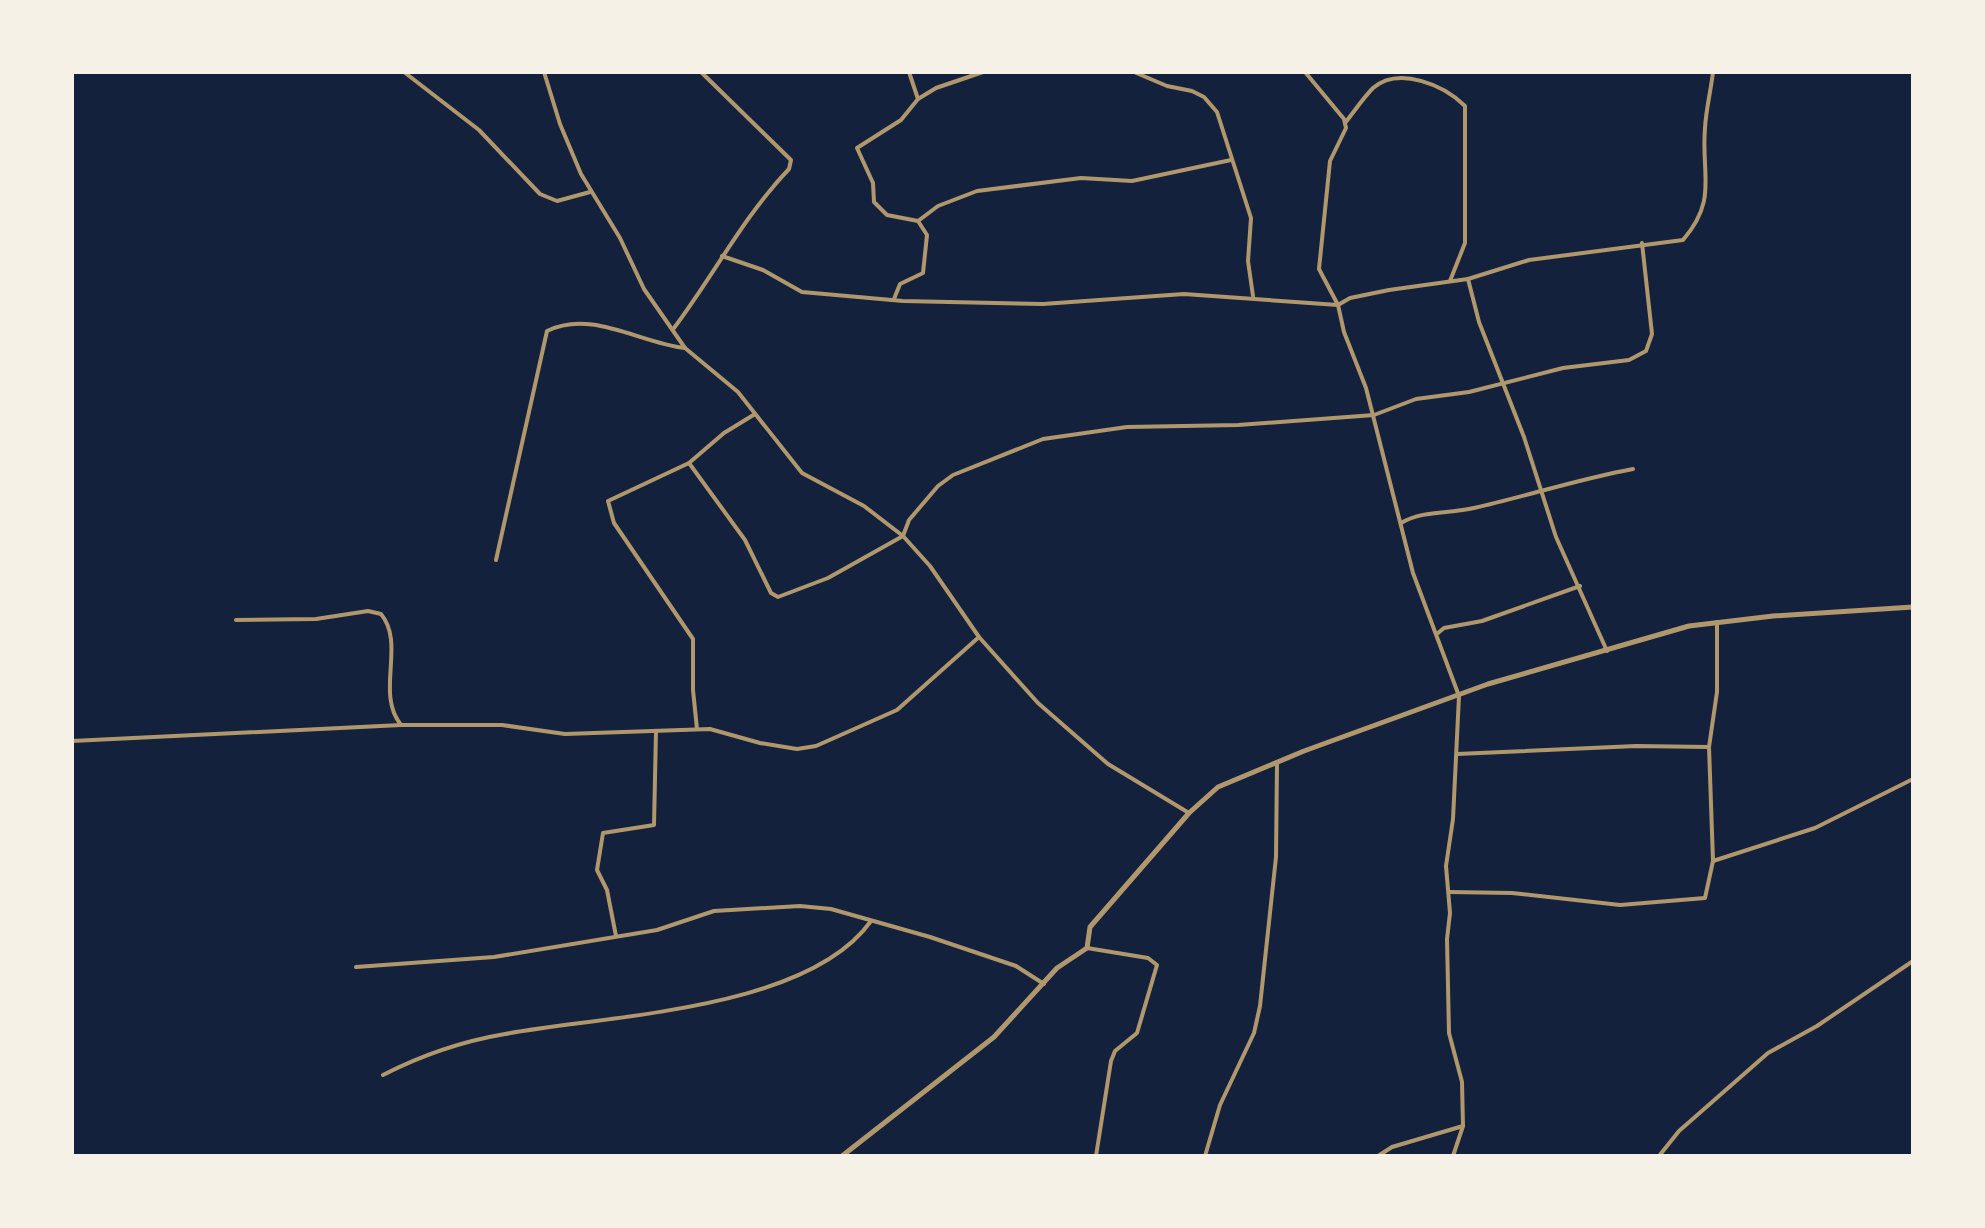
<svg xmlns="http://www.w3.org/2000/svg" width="1985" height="1228" font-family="Overpass,sans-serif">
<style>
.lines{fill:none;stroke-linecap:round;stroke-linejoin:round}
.minor{stroke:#b1986c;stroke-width:4}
.tertiary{stroke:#b1986c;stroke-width:5}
</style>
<rect width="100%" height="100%" fill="#14213d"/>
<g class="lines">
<g class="minor">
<path d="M 404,72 L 479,130 L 540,194 L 557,201 L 590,192"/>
<path d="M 544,72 L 560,124 L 581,174 L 620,238 L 644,289 L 685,348 L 738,392 L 802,473 L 864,506 L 903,536 L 930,566 L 979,637 L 1038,703 L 1108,764 L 1189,813"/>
<path d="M 909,72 L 918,99"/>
<path d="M 1134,72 L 1167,86 L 1192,91 L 1204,97 L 1217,112 L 1251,218 L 1248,261 L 1253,296"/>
<path d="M 1305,72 L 1344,119 L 1346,128 L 1330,161 L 1319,269 L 1338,305 L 1344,332 L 1366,388 L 1413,573 L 1459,696 L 1453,819 L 1446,866 L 1450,913 L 1447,939 L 1449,1033 L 1462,1082 L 1463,1126 L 1453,1156"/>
<path d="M 1345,123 C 1354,112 1363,98 1373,88 C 1399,66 1444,85 1465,106 L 1465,243 L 1450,281"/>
<path d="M 918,221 L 938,206 L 977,191 L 1081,178 L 1132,181 L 1231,160"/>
<path d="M 722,256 L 763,270 L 802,292 L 903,301 L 1043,304 L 1184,294 L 1338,305 L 1350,298 L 1389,290 L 1468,279 L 1529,260 L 1683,240 C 1718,199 1701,176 1705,128 C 1706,109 1711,90 1713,72"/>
<path d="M 1468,279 L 1479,322 L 1524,437 L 1556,537 L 1607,651"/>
<path d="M 894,299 L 900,284 L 923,273 L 927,235 L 918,221 L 887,215 L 874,202 L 873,183 L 857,148 L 901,120 L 918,99 L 936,88 L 983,72"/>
<path d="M 674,328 C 714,275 743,217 789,169 L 791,160 L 701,72"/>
<path d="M 689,463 L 745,540 L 771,593 L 778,597 L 828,578 L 903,536 L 909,520 L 938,486 L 953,475 L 1043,439 L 1127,427 L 1238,425 L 1374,415 L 1416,399 L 1469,392 L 1563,368 L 1629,360 L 1646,351 L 1652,334 L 1642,243"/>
<path d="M 1401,523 C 1423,510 1449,514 1474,508 C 1527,496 1579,479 1633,469"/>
<path d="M 496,560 L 547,331 C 591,309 640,343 685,348"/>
<path d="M 236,620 L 316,619 L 368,611 L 381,614 C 406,644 375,693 401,725"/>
<path d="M 1438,633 L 1444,628 L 1482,621 L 1580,586"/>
<path d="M 697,729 L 693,690 L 693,639 L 614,523 L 608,501 L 689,463 L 724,433 L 755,414"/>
<path d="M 72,741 L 401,725 L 502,725 L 565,734 L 710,729 L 760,743 L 797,749 L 816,746 L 897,710 L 979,637"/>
<path d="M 1457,754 L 1636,746 L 1709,747"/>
<path d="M 1713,861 L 1815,828 L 1913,779"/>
<path d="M 1449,892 L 1512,893 L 1620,905 L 1705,898 L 1713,861 L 1709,747 L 1717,692 L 1717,622"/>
<path d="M 616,936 L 607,890 L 597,870 L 603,833 L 654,825 L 656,731"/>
<path d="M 1087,948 L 1148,958 L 1157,965 L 1137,1033 L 1115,1051 L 1111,1061 L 1096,1156"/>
<path d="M 356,967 L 494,957 L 657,930 L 714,911 L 800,906 L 831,909 L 930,937 L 1016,966 L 1044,984"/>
<path d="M 383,1075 C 420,1056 464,1041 505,1034 C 607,1015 807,1011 871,921"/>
<path d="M 1205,1156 L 1220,1105 L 1254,1033 L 1260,1006 L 1276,857 L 1277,764"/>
<path d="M 1378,1156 L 1392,1147 L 1463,1126"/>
<path d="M 1659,1156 L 1679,1131 L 1768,1053 L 1817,1026 L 1913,961"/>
</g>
<path class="tertiary" d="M 842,1156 L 994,1037 L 1057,968 L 1087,948 L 1090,927 L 1189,813 L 1218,787 L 1304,751 L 1488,684 L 1689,626 L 1773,616 L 1913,607"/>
</g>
<rect width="1985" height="1228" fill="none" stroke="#f6f1e7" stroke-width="148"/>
</svg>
